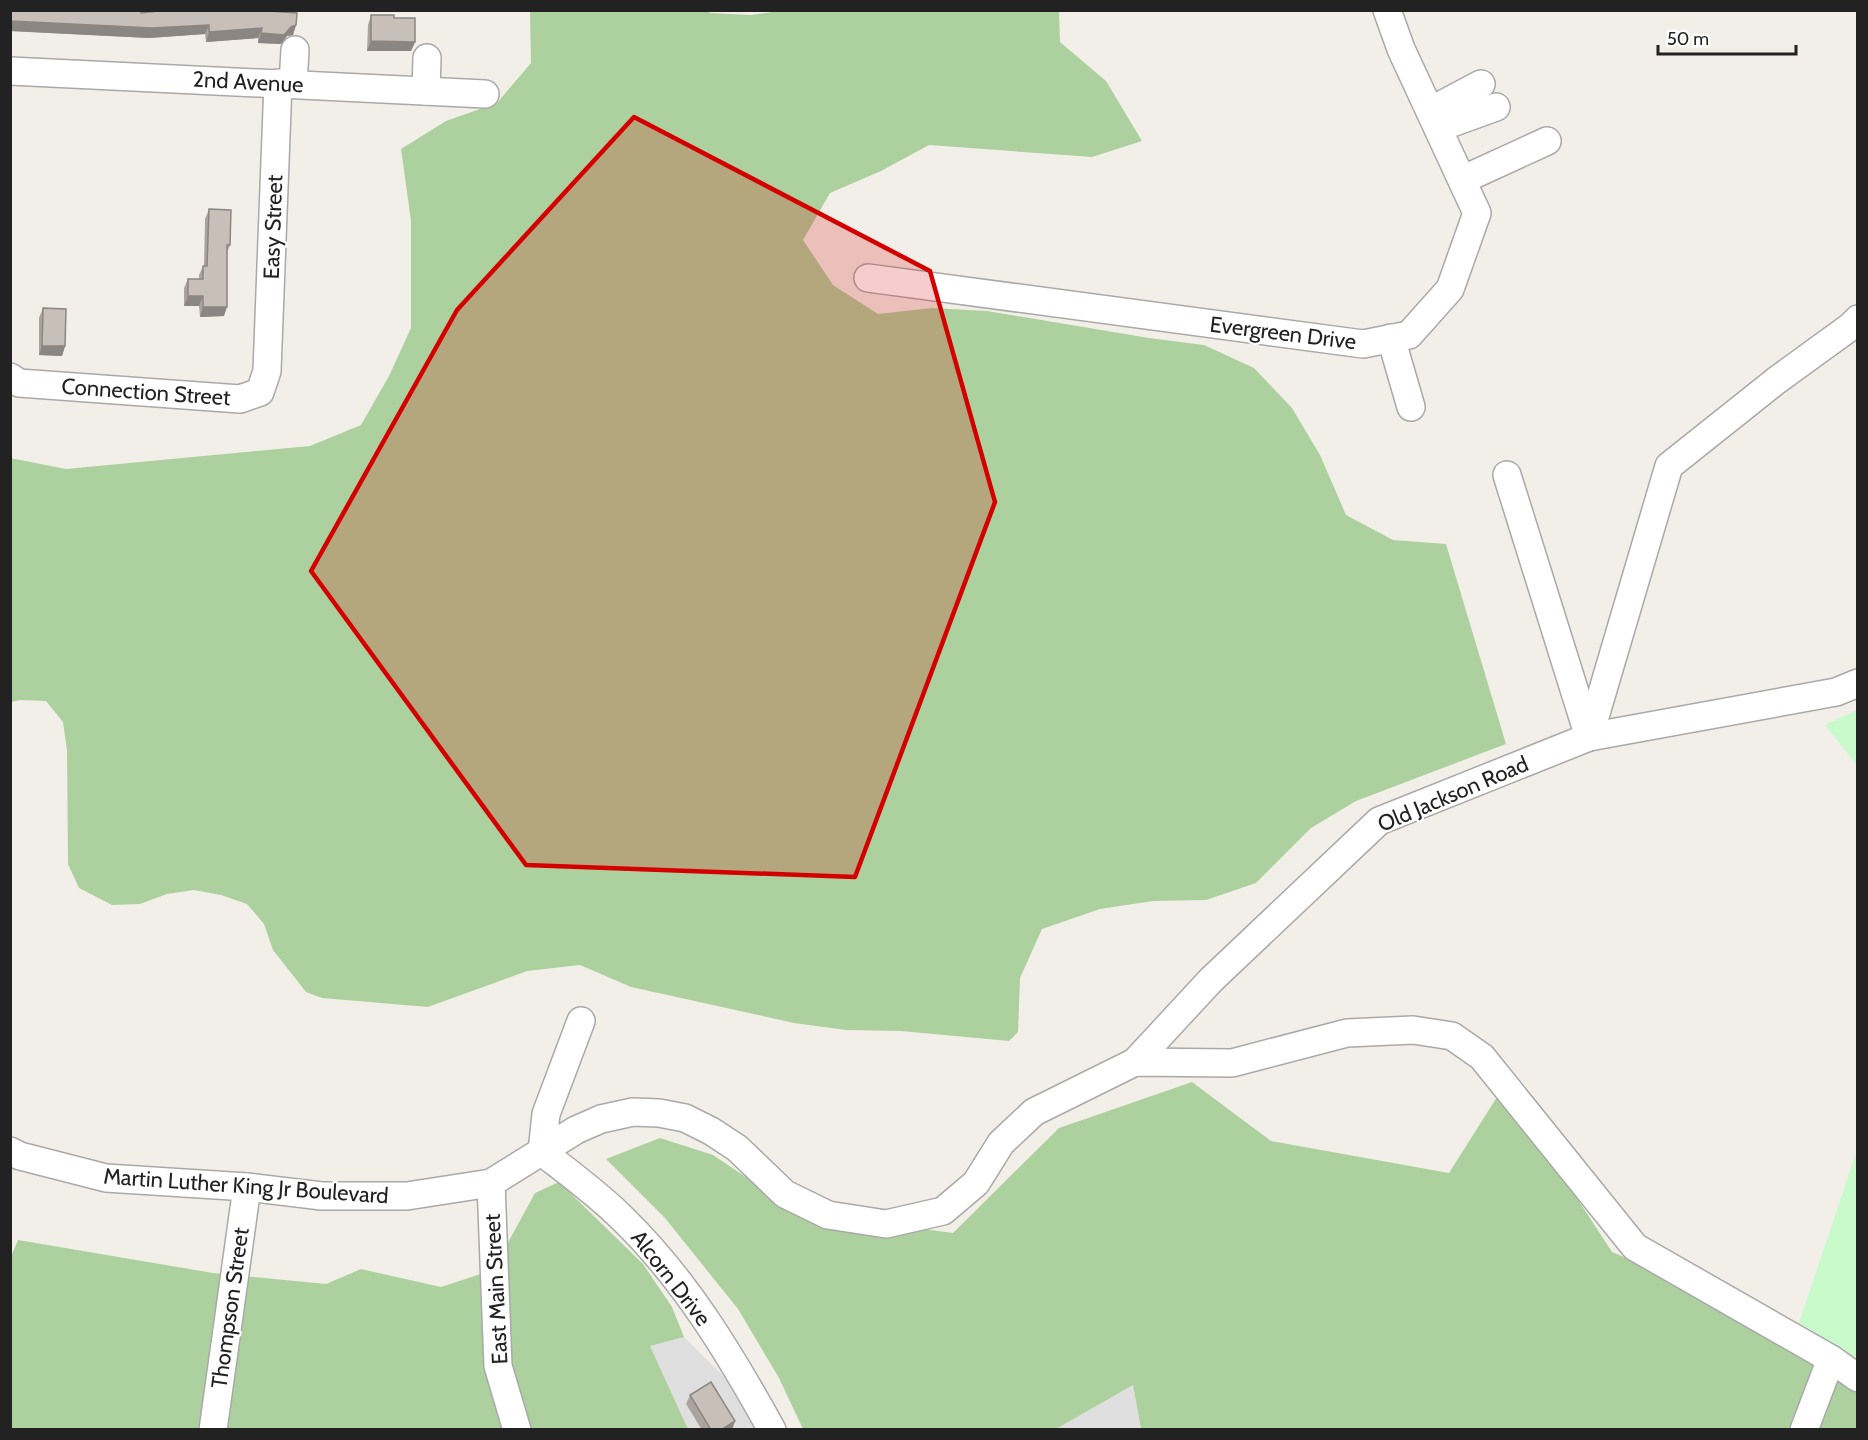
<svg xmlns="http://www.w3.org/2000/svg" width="1868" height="1440" font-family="Cabin,sans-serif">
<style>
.residential{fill:#e0dfdf}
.forest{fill:#add19e}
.park{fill:#c8facc}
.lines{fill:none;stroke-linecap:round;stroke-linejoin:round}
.minor-casing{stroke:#a9a9a9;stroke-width:30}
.minor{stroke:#fff;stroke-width:27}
.wall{fill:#aba49e}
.shaded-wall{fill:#8b8681}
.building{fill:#c7bfb8;stroke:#8b8681;stroke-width:1.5}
.marked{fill:#d40000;fill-opacity:0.2;stroke:#d40000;stroke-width:4.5;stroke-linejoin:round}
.labels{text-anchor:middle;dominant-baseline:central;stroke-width:4.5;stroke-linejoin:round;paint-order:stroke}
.street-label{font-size:22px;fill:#222;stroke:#fff}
</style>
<rect width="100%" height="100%" fill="#f2efe9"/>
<g class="residential">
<path d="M 684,1337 L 777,1429 L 688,1429 L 650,1346 Z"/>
<path d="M 1133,1385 L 1141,1429 L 1056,1429 Z"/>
</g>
<g class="forest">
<path d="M 707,10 L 710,13 L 751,15 L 786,10 L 1059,11 L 1060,42 L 1106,81 L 1142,141 L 1092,157 L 929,145 L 881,171 L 830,193 L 803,240 L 833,285 L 878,314 L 932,308 L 987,311 L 1149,338 L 1204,345 L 1254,368 L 1292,408 L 1320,455 L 1346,515 L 1393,540 L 1446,544 L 1506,744 L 1356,801 L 1311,828 L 1256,883 L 1206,900 L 1153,901 L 1100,909 L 1042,929 L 1020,978 L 1018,1032 L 1009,1041 L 901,1031 L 846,1030 L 794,1023 L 631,987 L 580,965 L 527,971 L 428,1007 L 322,998 L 306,992 L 273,950 L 264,924 L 247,904 L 221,895 L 194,890 L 167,894 L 140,904 L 112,905 L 79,888 L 68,864 L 67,750 L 63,722 L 46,701 L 20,700 L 11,702 L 10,458 L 66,469 L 310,446 L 361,425 L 389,376 L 411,328 L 411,221 L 401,149 L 446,121 L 497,103 L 531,63 L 530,11 Z"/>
<path d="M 1192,1082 L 1271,1141 L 1449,1173 L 1504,1086 L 1612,1252 L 1809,1336 L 1857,1377 L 1857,1429 L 1141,1429 L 1133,1385 L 1056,1429 L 803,1429 L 779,1378 L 738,1309 L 665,1218 L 606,1159 L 660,1138 L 713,1155 L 798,1212 L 953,1233 L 1059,1128 Z"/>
<path d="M 559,1182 L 643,1264 L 672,1307 L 684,1337 L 650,1346 L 688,1429 L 11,1430 L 10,1259 L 18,1240 L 213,1273 L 326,1284 L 361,1269 L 441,1287 L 493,1270 L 535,1193 Z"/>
</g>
<g class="park">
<path d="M 1857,710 L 1857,765 L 1825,725 Z"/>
<path d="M 1857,1150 L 1858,1358 L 1857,1358 L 1799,1323 Z"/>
</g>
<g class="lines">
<defs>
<g id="minor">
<path d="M 10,71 L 485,94"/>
<path d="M 293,84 L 295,50"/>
<path d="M 426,91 L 427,58"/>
<path d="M 1430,111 L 1481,84"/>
<path d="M 1438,128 L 1496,107"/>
<path d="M 1462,180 L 1547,141"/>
<path d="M 868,278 L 1363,344 L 1409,335 L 1450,289 L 1477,213 L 1401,49 L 1387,10"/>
<path d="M 1391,338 L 1411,407"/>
<path d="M 10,377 L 19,383 L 240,399 L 260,392 L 267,371 L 278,83"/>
<path d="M 1507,475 L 1589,737"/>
<path d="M 1589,737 L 1669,466 L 1777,380 L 1850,327 L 1858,319"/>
<path d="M 581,1021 L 546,1114 L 542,1152 C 569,1173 598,1194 622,1218 C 685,1279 730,1354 772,1430"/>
<path d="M 1135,1062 L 1211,980 L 1379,821 L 1589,737 L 1836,692 L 1858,683"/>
<path d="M 10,1151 L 20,1156 L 106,1178 L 247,1187 L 322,1196 L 407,1196 L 491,1183 L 576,1130 L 601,1119 L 633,1112 L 659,1113 L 685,1118 L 711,1131 L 737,1148 L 785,1194 L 828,1215 L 886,1224 L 943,1211 L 976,1183 L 1001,1143 L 1034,1112 L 1135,1062 L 1232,1063 L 1347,1033 L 1413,1030 L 1452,1036 L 1482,1057 L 1635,1247 L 1831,1359 L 1858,1378"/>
<path d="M 491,1183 L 498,1366 L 517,1430"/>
<path d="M 213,1430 L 247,1187"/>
<path d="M 1804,1430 L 1831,1359"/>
</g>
</defs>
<use href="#minor" class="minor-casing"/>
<use href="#minor" class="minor"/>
</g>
<g class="wall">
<path d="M 10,10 L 141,13 L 296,25 L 293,35 L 287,36 L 281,44 L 258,43 L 258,38 L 206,42 L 205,34 L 149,38 L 10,31 Z"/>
<path d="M 371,15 L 394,18 L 415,42 L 411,51 L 367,51 L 368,25 Z"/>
<path d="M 209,209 L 230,245 L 227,253 L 224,316 L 200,317 L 199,306 L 184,306 L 184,288 L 188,279 L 199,279 L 199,275 L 203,266 L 204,266 L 205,219 Z"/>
<path d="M 43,308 L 65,346 L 62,356 L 39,355 L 39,318 Z"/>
<path d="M 690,1395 L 732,1430 L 702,1430 L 686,1404 Z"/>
</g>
<g class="shaded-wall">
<path d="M 10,21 L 209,25 L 205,34 L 149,38 L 10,31 Z"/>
<path d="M 296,25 L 293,35 L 287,36 L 281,44 L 258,43 L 261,33 Z"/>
<path d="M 262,28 L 258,38 L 206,42 L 209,32 Z"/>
<path d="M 371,41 L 415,42 L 411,51 L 367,51 Z"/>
<path d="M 188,296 L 203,296 L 199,306 L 184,306 Z"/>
<path d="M 203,307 L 227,307 L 224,316 L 200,317 Z"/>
<path d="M 42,346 L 65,346 L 62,356 L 39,355 Z"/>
<path d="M 735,1421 L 732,1430 L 721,1430 Z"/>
</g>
<g class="building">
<path d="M 10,10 L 142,10 L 141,13 L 169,10 L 253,10 L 297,13 L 296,25 L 291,27 L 284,35 L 261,33 L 262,28 L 209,32 L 209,25 L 152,28 L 10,21 Z"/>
<path d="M 371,15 L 394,15 L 394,18 L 415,18 L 415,42 L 371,41 Z"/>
<path d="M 209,209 L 231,210 L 230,245 L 227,245 L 227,307 L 203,307 L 203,296 L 188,296 L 188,279 L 203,279 L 203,266 L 207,266 Z"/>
<path d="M 43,308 L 66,309 L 65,346 L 42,346 Z"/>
<path d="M 711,1382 L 735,1421 L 721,1430 L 711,1430 L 690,1395 Z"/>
</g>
<path class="marked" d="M 634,117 L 930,271 L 995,502 L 855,877 L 526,865 L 311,571 L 457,310 Z"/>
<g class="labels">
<g class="street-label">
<text transform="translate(248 82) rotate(3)">2nd Avenue</text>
<text transform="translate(273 227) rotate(-88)">Easy Street</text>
<text transform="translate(1283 333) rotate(7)">Evergreen Drive</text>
<text transform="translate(146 392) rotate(4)">Connection Street</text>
<text transform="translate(1453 794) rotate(-23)">Old Jackson Road</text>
<text transform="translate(246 1186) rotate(4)">Martin Luther King Jr Boulevard</text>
<text transform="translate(671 1278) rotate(52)">Alcorn Drive</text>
<text transform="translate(496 1289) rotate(-93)">East Main Street</text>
<text transform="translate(230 1308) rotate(-82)">Thompson Street</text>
</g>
</g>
<rect width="1868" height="1440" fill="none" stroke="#222222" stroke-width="24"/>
<path d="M1658 45v9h138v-9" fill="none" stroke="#222222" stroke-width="3"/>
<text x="1667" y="45" font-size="18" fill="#222222" stroke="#ffffff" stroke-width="4.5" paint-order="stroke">50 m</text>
</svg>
